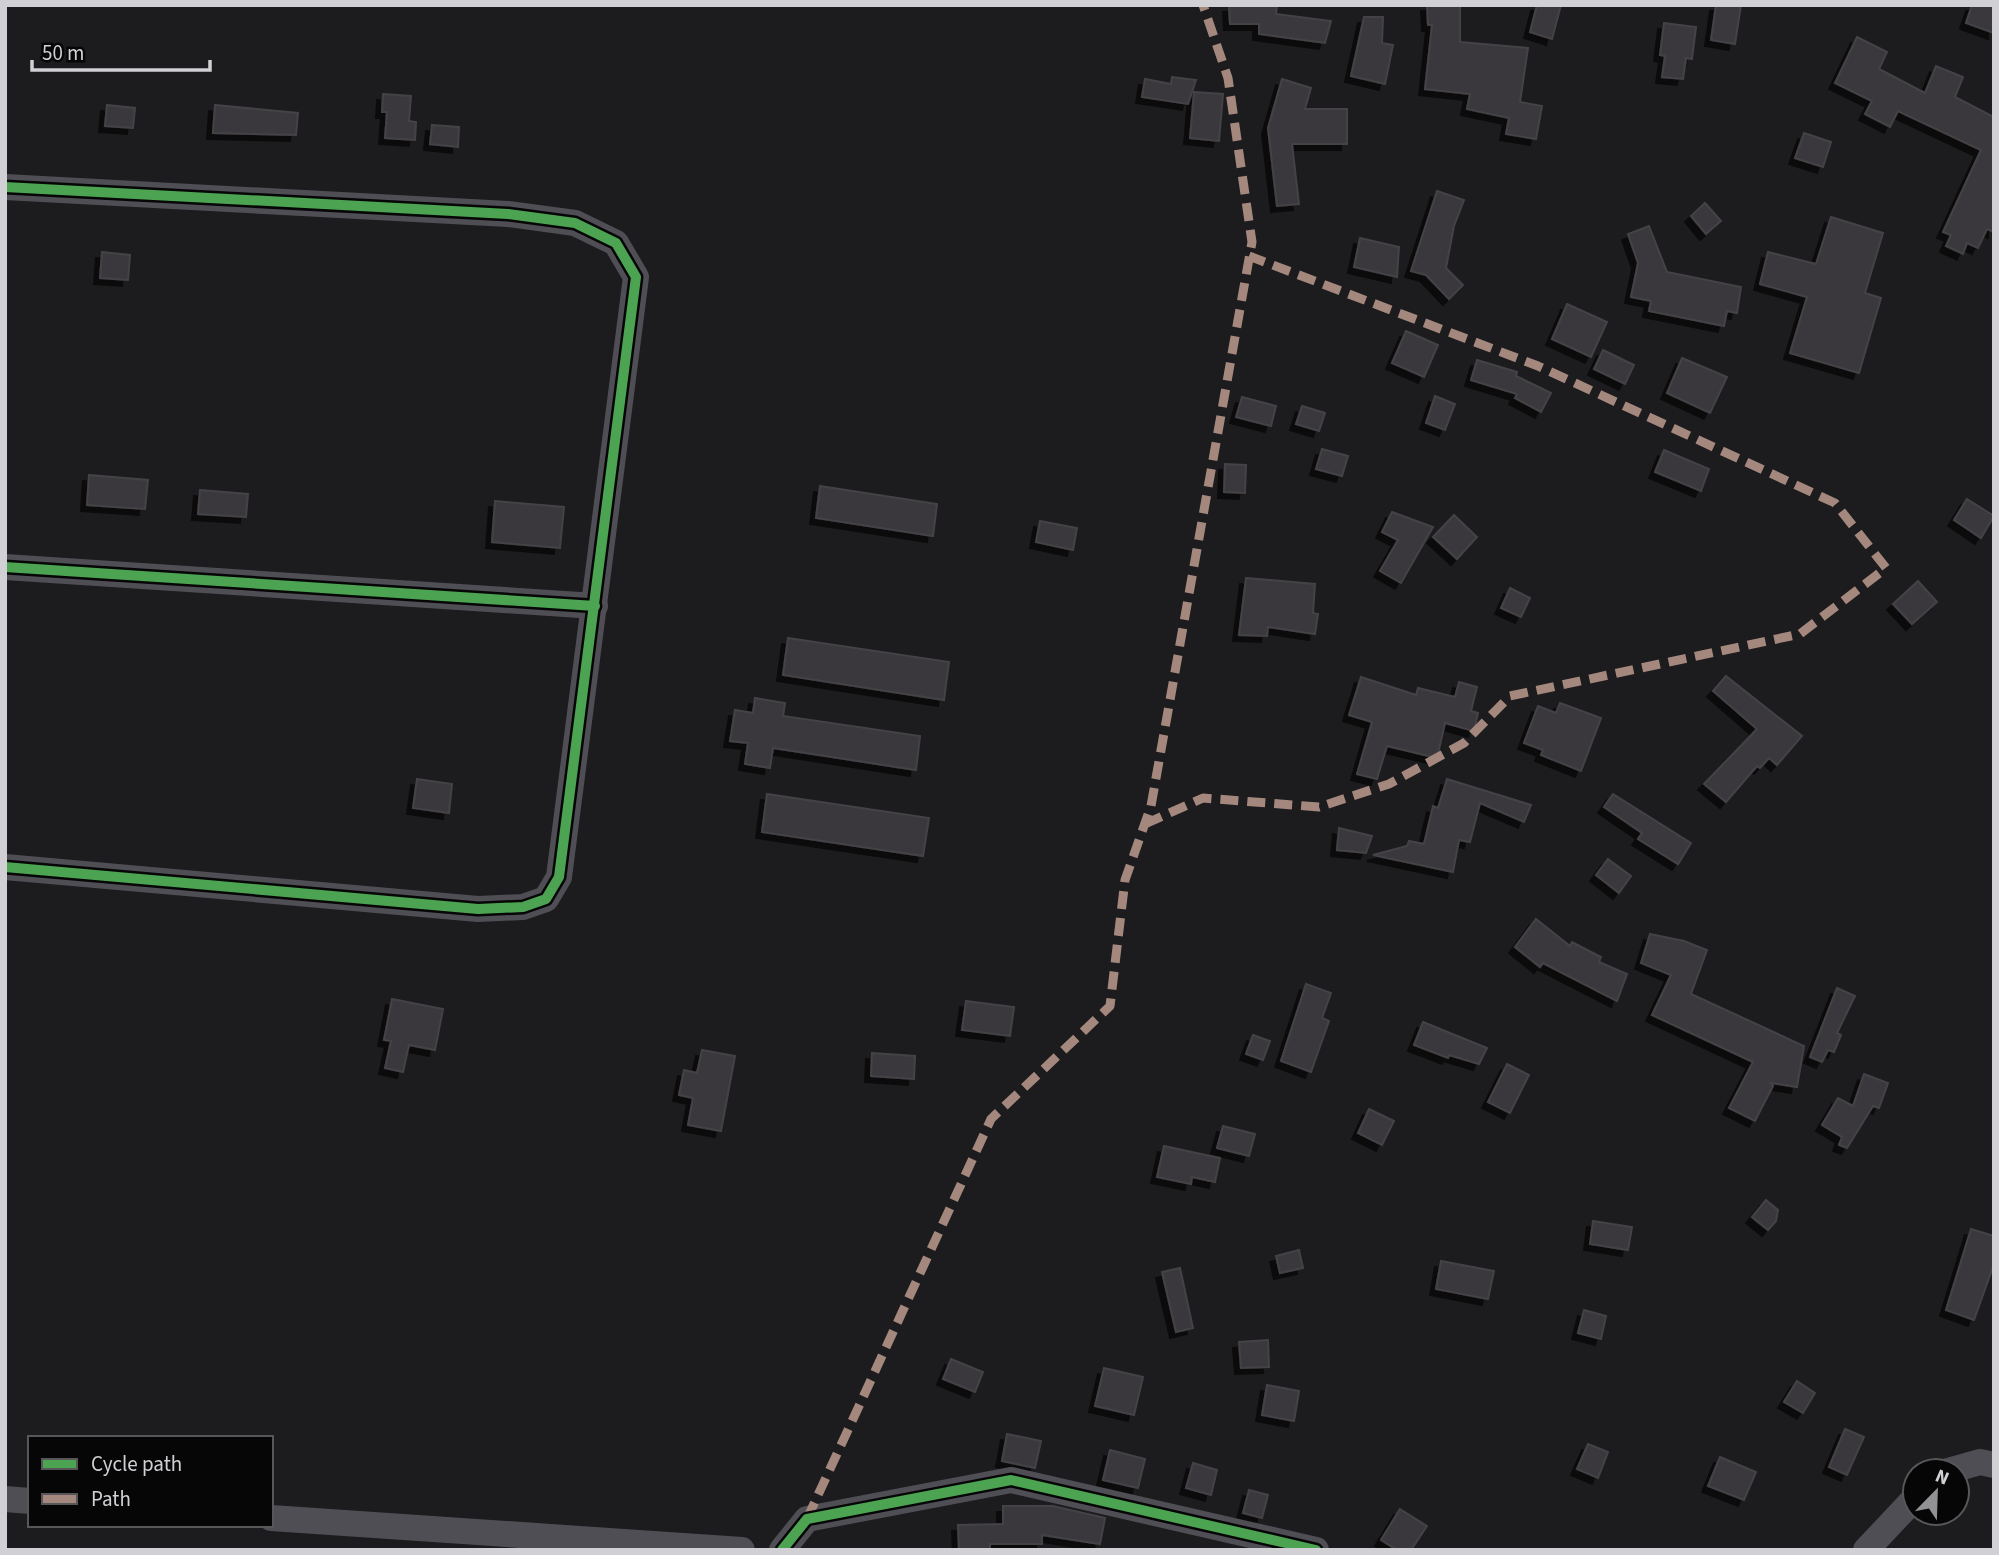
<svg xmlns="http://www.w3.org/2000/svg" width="1999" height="1555" font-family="'Source Sans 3',sans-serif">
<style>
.building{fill:#3a393c;stroke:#444346;stroke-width:2;filter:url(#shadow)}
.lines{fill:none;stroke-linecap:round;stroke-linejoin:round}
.street{stroke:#504e55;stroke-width:26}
.quiet{stroke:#a5887d;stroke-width:9;stroke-dasharray:18 9;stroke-linecap:butt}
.cycleway-casing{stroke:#060607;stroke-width:15}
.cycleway{stroke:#4ca352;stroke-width:10}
</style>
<defs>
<filter id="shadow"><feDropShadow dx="-6" dy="6" stdDeviation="0" flood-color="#0009"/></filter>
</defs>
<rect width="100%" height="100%" fill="#1c1b1e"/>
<g class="building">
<path d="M 1277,5 L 1276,14 L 1331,21 L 1325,43 L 1259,34 L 1259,24 L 1230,24 L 1229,6 Z"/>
<path d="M 1427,5 L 1460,5 L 1460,42 L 1528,48 L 1520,102 L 1542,106 L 1536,139 L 1506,134 L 1509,118 L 1467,109 L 1470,94 L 1425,89 L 1432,25 L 1428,25 Z"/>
<path d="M 1537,5 L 1561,5 L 1552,39 L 1530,32 Z"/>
<path d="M 1716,5 L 1741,5 L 1735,44 L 1711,40 Z"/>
<path d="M 1972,5 L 1994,5 L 1994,33 L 1966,23 Z"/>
<path d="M 1364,17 L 1383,17 L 1382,43 L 1393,45 L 1385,84 L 1351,76 Z"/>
<path d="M 1664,23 L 1696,27 L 1692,59 L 1686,58 L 1683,79 L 1662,77 L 1665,56 L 1660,55 Z"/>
<path d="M 1857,37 L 1887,52 L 1879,69 L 1925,93 L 1936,66 L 1963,77 L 1955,97 L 1994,117 L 1994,232 L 1987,229 L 1978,248 L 1967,243 L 1963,254 L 1946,246 L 1951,235 L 1943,232 L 1981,150 L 1898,111 L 1890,127 L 1865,114 L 1872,101 L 1835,83 Z"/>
<path d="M 1172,77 L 1196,80 L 1188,104 L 1142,97 L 1145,79 L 1171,84 Z"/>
<path d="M 1282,79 L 1311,88 L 1305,109 L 1347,109 L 1347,144 L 1292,144 L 1299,204 L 1277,206 L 1268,128 Z"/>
<path d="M 1194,92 L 1223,94 L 1219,141 L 1190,138 Z"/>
<path d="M 383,94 L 411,96 L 409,121 L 416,122 L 415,140 L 385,138 L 387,112 L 382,112 Z"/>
<path d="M 107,105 L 135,108 L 133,128 L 105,126 Z"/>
<path d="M 215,105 L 298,113 L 296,135 L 213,133 Z"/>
<path d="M 432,125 L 459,127 L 458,147 L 430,144 Z"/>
<path d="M 1804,133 L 1831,142 L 1823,167 L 1795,158 Z"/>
<path d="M 1437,191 L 1464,200 L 1454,226 L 1446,268 L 1463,285 L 1449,299 L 1426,275 L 1411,271 Z"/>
<path d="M 1705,203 L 1721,221 L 1706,234 L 1691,216 Z"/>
<path d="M 1831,217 L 1883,233 L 1865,293 L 1881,298 L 1859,373 L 1790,353 L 1807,297 L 1760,284 L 1768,252 L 1816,264 Z"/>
<path d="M 1649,226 L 1667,272 L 1741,287 L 1737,313 L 1727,311 L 1724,326 L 1649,311 L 1651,301 L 1631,297 L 1638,263 L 1628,234 Z"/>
<path d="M 1360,238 L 1399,247 L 1397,277 L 1354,267 Z"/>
<path d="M 102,252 L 130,255 L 128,280 L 100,278 Z"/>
<path d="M 1567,304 L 1607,322 L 1591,357 L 1552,339 Z"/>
<path d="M 1406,331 L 1438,345 L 1424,377 L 1392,363 Z"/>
<path d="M 1603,350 L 1634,365 L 1625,384 L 1594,369 Z"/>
<path d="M 1682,358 L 1727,377 L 1710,413 L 1667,393 Z"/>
<path d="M 1477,360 L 1517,372 L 1516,376 L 1551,393 L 1541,412 L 1515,398 L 1517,394 L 1471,380 Z"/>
<path d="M 1435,396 L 1455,404 L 1445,430 L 1426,423 Z"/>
<path d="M 1242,397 L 1276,406 L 1271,426 L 1236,417 Z"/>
<path d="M 1302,406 L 1325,413 L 1319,431 L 1296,424 Z"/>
<path d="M 1322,449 L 1348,456 L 1342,476 L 1316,469 Z"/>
<path d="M 1664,450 L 1709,469 L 1701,491 L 1655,472 Z"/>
<path d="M 1225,464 L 1246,465 L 1245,493 L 1224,492 Z"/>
<path d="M 89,475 L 148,480 L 145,509 L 87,505 Z"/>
<path d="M 820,486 L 937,504 L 933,536 L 816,518 Z"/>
<path d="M 200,490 L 248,494 L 246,517 L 198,514 Z"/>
<path d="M 1967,499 L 1994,516 L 1981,538 L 1954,520 Z"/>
<path d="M 495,501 L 564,507 L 560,548 L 492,542 Z"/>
<path d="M 1392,512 L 1433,527 L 1401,583 L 1380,571 L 1398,540 L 1382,532 Z"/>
<path d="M 1454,515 L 1477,537 L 1457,559 L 1433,537 Z"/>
<path d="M 1040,521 L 1077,528 L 1073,550 L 1036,542 Z"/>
<path d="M 1246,578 L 1315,584 L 1313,613 L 1318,614 L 1315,634 L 1268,627 L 1267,636 L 1239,635 Z"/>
<path d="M 1918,581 L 1937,602 L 1912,624 L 1893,604 Z"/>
<path d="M 1510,588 L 1530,598 L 1521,617 L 1501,608 Z"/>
<path d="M 788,638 L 949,662 L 944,700 L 783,675 Z"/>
<path d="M 1726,676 L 1802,736 L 1777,765 L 1769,758 L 1760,768 L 1757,766 L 1726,802 L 1704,784 L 1757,729 L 1713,691 Z"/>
<path d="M 1361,677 L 1416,695 L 1418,688 L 1455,697 L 1459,682 L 1477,687 L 1471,711 L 1478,713 L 1474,731 L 1445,723 L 1437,758 L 1387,746 L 1377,779 L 1357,774 L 1372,722 L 1349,715 Z"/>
<path d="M 755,698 L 785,703 L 783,716 L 920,736 L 916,770 L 773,748 L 770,768 L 745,764 L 748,743 L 730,741 L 735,710 L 753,713 Z"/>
<path d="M 1560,703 L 1601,718 L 1581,771 L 1541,755 L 1543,750 L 1524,743 L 1538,706 L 1556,713 Z"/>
<path d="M 417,779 L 452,784 L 449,813 L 413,808 Z"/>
<path d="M 1447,779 L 1531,805 L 1524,822 L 1480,803 L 1470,842 L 1459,840 L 1453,872 L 1373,855 L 1407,846 L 1409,841 L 1424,844 L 1433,806 L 1438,808 Z"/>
<path d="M 767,794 L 929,818 L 923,856 L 762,832 Z"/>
<path d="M 1613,794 L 1691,843 L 1678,864 L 1638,839 L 1642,833 L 1604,807 Z"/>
<path d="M 1339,828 L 1372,836 L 1366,853 L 1337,850 Z"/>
<path d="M 1608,859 L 1631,876 L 1619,893 L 1596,875 Z"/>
<path d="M 1536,919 L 1570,946 L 1572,942 L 1601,957 L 1599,962 L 1627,974 L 1617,1001 L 1543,963 L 1540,967 L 1515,947 Z"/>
<path d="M 1650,934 L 1684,941 L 1707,950 L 1691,994 L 1804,1046 L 1797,1087 L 1771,1083 L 1773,1086 L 1755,1121 L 1729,1108 L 1753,1062 L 1652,1015 L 1671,975 L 1641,963 Z"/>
<path d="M 1306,984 L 1331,993 L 1322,1018 L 1329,1021 L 1311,1072 L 1281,1061 Z"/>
<path d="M 1837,988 L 1855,996 L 1837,1033 L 1841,1035 L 1834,1052 L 1828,1050 L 1822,1062 L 1810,1057 Z"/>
<path d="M 392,999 L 443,1009 L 435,1050 L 409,1045 L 403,1072 L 385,1068 L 391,1041 L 384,1040 Z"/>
<path d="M 966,1001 L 1014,1007 L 1010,1036 L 962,1030 Z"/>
<path d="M 1423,1022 L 1487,1048 L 1479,1064 L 1449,1055 L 1448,1058 L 1414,1045 Z"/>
<path d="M 1253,1035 L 1270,1041 L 1263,1060 L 1246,1054 Z"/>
<path d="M 702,1050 L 735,1056 L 721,1131 L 688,1125 L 693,1098 L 679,1095 L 684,1070 L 697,1073 Z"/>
<path d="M 872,1053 L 915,1056 L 914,1079 L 871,1076 Z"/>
<path d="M 1507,1064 L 1529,1075 L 1510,1113 L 1488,1102 Z"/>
<path d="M 1864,1074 L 1888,1083 L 1879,1108 L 1873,1106 L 1847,1148 L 1839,1145 L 1842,1137 L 1822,1125 L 1838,1098 L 1853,1106 Z"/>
<path d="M 1369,1109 L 1394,1121 L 1382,1145 L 1358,1133 Z"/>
<path d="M 1223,1126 L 1255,1134 L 1249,1156 L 1217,1148 Z"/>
<path d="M 1164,1146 L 1220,1158 L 1215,1182 L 1192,1177 L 1191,1184 L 1157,1177 Z"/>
<path d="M 1766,1200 L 1778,1210 L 1776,1221 L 1768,1230 L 1752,1217 Z"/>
<path d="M 1593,1221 L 1632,1227 L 1628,1250 L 1590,1244 Z"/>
<path d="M 1971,1229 L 1994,1236 L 1994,1264 L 1974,1320 L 1946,1310 Z"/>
<path d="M 1299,1250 L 1303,1268 L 1280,1273 L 1276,1256 Z"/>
<path d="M 1441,1261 L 1494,1271 L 1488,1299 L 1436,1289 Z"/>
<path d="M 1180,1268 L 1193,1328 L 1176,1332 L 1162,1272 Z"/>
<path d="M 1584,1310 L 1606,1316 L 1601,1339 L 1578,1333 Z"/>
<path d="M 1268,1340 L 1269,1367 L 1241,1368 L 1239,1342 Z"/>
<path d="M 951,1359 L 983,1372 L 975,1392 L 943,1379 Z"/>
<path d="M 1104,1368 L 1143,1377 L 1134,1415 L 1095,1406 Z"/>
<path d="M 1797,1381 L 1815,1393 L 1803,1413 L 1784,1402 Z"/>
<path d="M 1267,1385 L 1299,1391 L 1294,1421 L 1262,1415 Z"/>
<path d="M 1845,1429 L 1864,1437 L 1847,1475 L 1829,1467 Z"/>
<path d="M 1007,1434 L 1041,1441 L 1035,1468 L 1002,1461 Z"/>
<path d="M 1588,1444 L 1608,1452 L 1598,1478 L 1577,1469 Z"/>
<path d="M 1110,1450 L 1145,1459 L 1138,1488 L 1103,1480 Z"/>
<path d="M 1720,1457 L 1756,1472 L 1744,1500 L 1708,1486 Z"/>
<path d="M 1193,1463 L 1217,1470 L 1211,1495 L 1186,1488 Z"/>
<path d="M 1249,1490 L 1268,1495 L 1262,1518 L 1243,1513 Z"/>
<path d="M 1003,1506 L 1053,1506 L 1105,1518 L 1100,1544 L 1042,1535 L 1042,1544 L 990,1544 L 990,1550 L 959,1550 L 958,1525 L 1003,1524 Z"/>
<path d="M 1400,1509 L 1427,1526 L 1411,1550 L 1397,1550 L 1381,1540 Z"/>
</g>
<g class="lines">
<g class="street">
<path d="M 5,187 L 508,214 L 575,223 L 616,243 L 636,277 L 559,877 L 546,899 L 523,907 L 478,909 L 5,867"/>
<path d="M 5,567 L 595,606"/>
<path d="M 1948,1471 L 1980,1462 L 1994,1465"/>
<path d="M 5,1499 L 30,1501"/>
<path d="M 271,1518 L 742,1550"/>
<path d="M 782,1550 L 807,1519 L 1011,1480 L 1316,1550"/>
<path d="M 1866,1550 L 1915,1498"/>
</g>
<g class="quiet">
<path d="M 1145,824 L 1203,798 L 1319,807 L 1389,784 L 1464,743 L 1510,696 L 1800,634 L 1886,568 L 1835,503 L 1538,366 L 1249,256"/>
<path d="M 807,1519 L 991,1119 L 1110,1006 L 1125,880 L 1151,806 L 1252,242 L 1228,78 L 1203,5"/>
</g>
<defs>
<g id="cycleway">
<path d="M 5,187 L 508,214 L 575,223 L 616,243 L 636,277 L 559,877 L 546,899 L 523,907 L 478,909 L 5,867"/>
<path d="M 5,567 L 595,606"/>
<path d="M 782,1550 L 807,1519 L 1011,1480 L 1316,1550"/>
</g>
</defs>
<use href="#cycleway" class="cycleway-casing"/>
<use href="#cycleway" class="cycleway"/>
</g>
<rect width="1999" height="1555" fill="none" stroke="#d1d0d4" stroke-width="14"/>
<rect x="28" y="1436" width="245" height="91" fill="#060607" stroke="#575759" stroke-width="2"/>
<rect x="42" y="1459" width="35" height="10" fill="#4ca352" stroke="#575759" stroke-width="2"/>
<text x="91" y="1471" font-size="21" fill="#d1d0d4">Cycle path</text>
<rect x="42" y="1494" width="35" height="10" fill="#a5887d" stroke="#575759" stroke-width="2"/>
<text x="91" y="1506" font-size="21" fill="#d1d0d4">Path</text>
<g transform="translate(1936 1492) rotate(23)"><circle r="33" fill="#060607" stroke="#575759" stroke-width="2"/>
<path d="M0-5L12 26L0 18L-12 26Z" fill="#929194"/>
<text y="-10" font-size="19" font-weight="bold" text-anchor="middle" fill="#d1d0d4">N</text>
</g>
<path d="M32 60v10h178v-10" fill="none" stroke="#d1d0d4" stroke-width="3.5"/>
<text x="42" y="60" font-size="21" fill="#d1d0d4" stroke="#060607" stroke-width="5" paint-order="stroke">50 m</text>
</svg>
